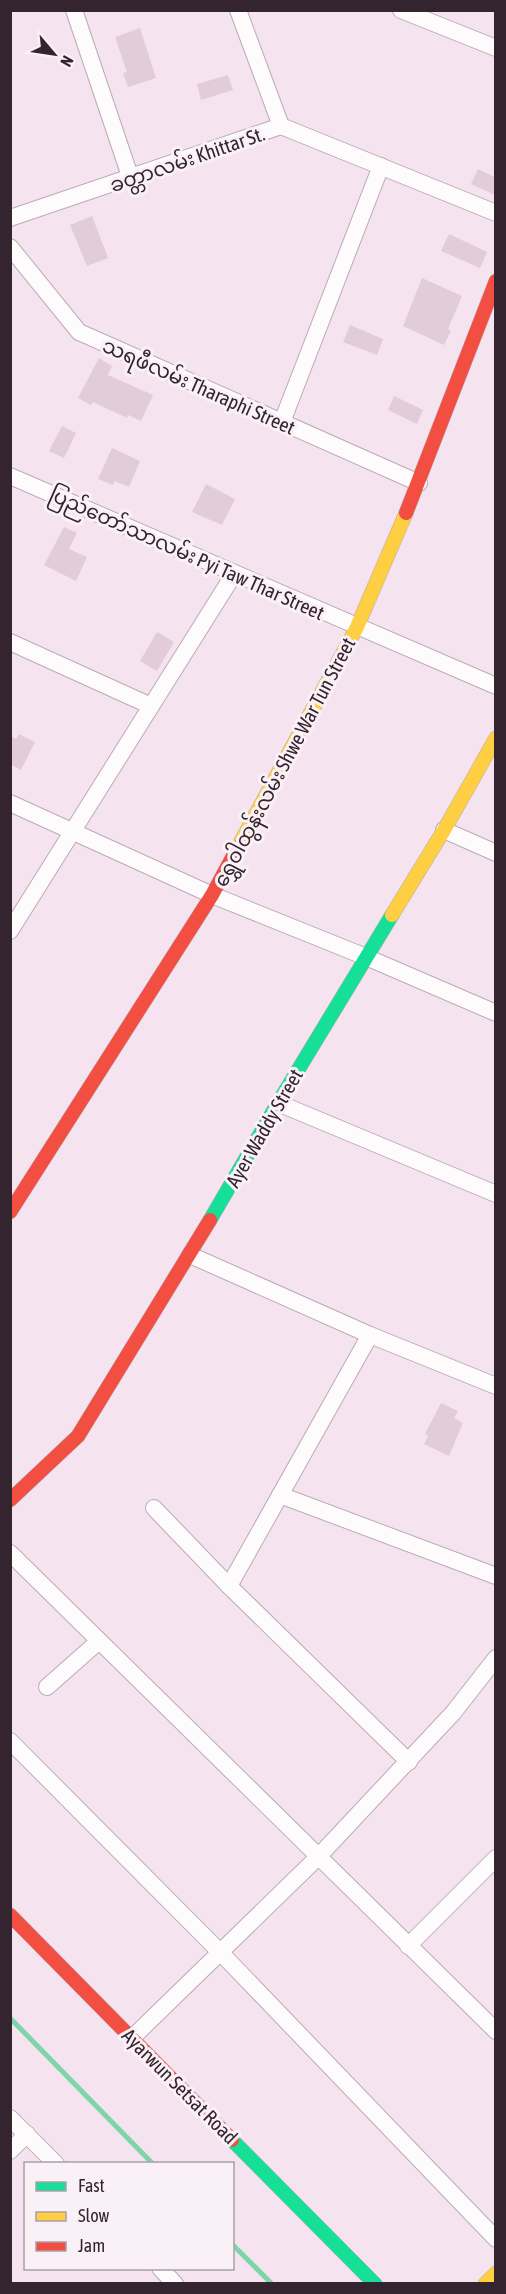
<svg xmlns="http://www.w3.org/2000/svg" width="506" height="2294" font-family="'Asap Condensed','Noto Sans Myanmar',sans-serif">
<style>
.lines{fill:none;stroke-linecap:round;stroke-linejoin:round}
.stream{stroke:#7fd5aa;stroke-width:5}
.building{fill:#e2cbdb}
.street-casing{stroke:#baabb5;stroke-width:18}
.fast-casing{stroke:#baabb5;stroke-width:15}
.slow-casing{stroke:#baabb5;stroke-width:15}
.jam-casing{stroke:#baabb5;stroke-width:15}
.street{stroke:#fefbfd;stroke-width:16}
.fast{stroke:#16e098;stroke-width:14}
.slow{stroke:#ffcf43;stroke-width:14}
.jam{stroke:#f24e42;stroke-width:14}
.labels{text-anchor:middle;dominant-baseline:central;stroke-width:6;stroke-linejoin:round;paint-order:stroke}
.street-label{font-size:20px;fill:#34242f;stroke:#faf1f7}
</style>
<rect width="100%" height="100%" fill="#f5e4ef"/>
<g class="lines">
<g class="stream">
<path d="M 10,2018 L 153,2164"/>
<path d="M 232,2244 L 272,2284"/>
</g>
</g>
<g class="building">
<path d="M 140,28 L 156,78 L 128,87 L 123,73 L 127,72 L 115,37 Z"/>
<path d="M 228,75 L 233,90 L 201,100 L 197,84 Z"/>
<path d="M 478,169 L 495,177 L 495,195 L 471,184 Z"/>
<path d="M 92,216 L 108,258 L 87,266 L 70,225 Z"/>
<path d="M 449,234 L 487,252 L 480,268 L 441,251 Z"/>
<path d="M 422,278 L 462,296 L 448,329 L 451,331 L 444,345 L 403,326 Z"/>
<path d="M 350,325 L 383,339 L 377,355 L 343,342 Z"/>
<path d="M 99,358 L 112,366 L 108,375 L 153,395 L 141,421 L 128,415 L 127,418 L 93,402 L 91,405 L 78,398 Z"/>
<path d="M 394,396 L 423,410 L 417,424 L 388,410 Z"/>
<path d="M 62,426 L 76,433 L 64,458 L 49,451 Z"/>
<path d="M 112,448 L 140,461 L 129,487 L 115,481 L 113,485 L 98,479 Z"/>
<path d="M 206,484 L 235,499 L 222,525 L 192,512 Z"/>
<path d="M 64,527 L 77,533 L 69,549 L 87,557 L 76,581 L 44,565 Z"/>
<path d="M 157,632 L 174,642 L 157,671 L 140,661 Z"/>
<path d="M 19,734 L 35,742 L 21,770 L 10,764 L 10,736 L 16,739 Z"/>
<path d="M 441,1403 L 458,1411 L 454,1418 L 463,1423 L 449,1456 L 424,1444 L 428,1436 L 425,1434 Z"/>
</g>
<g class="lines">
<defs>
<g id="street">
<path d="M 74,10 L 131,179"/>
<path d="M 238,10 L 281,126"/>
<path d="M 401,10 L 496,48"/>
<path d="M 10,218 L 281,126 L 496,213"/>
<path d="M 10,247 L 79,332 L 419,483"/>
<path d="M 282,422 L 381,166"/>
<path d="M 10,476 L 496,686"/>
<path d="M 10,642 L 151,706"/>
<path d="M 10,803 L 212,895 L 366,957 L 496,1013"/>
<path d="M 444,830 L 496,853"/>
<path d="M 10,931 L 234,574"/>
<path d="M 278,1103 L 496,1194"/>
<path d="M 190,1255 L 370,1335 L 496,1386"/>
<path d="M 280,1495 L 496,1576"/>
<path d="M 154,1508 L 229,1586 L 409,1762"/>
<path d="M 10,1553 L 496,2031"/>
<path d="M 229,1586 L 370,1335"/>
<path d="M 47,1687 L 99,1641"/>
<path d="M 10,1741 L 221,1953 L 496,2239"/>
<path d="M 408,1946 L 496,1858"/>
<path d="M 132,2038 L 318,1857 L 453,1713 L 496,1658"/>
<path d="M 10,2118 L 56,2164"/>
<path d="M 10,2151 L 27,2134"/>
<path d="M 160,2268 L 175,2284"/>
</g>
<g id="fast">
<path d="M 210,1220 L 278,1103 L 392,915"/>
<path d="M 232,2140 L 375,2284"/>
</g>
<g id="slow">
<path d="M 238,847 L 357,627 L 406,513"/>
<path d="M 392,915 L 444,830 L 496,738"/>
<path d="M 485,2284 L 496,2273"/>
</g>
<g id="jam">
<path d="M 406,513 L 496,281"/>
<path d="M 10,1212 L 212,895 L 238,847"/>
<path d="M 10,1500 L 78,1436 L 210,1220"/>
<path d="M 10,1915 L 232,2140"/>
</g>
</defs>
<use href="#street" class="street-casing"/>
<use href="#fast" class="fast-casing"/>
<use href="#slow" class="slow-casing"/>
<use href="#jam" class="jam-casing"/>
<use href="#street" class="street"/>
<use href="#fast" class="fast"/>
<use href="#slow" class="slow"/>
<use href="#jam" class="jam"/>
</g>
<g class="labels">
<g class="street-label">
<text transform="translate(187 159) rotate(-19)">ခတ္တာလမ်း Khittar St.</text>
<text transform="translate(199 386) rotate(24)">သရဖီလမ်း Tharaphi Street</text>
<text transform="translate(187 553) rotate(24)">ပြည်တော်သာလမ်း Pyi Taw Thar Street</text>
<text transform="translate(284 762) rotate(-62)">ရွှေဝါထွန်းလမ်း Shwe War Tun Street</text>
<text transform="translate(264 1128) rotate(-60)">Ayer Waddy Street</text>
<text transform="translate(180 2086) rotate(45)">Ayarwun Setsat Road</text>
</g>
</g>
<rect width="506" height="2294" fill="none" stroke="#34242f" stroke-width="24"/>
<rect x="24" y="2162" width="210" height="108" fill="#faf1f7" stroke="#ab9fa7" stroke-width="1.5"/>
<rect x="36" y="2182" width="30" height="9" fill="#16e098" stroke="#ab9fa7" stroke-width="1.5"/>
<text x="78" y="2192" font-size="18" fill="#34242f">Fast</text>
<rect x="36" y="2212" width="30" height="9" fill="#ffcf43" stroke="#ab9fa7" stroke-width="1.5"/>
<text x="78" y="2222" font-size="18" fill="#34242f">Slow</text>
<rect x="36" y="2242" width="30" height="9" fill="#f24e42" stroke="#ab9fa7" stroke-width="1.5"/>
<text x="78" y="2252" font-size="18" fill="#34242f">Jam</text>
<g transform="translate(54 54) rotate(119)" stroke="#faf1f7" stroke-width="4.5" paint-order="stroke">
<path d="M0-4.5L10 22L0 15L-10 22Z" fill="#34242f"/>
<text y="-9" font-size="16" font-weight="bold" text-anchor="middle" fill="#34242f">N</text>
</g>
</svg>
